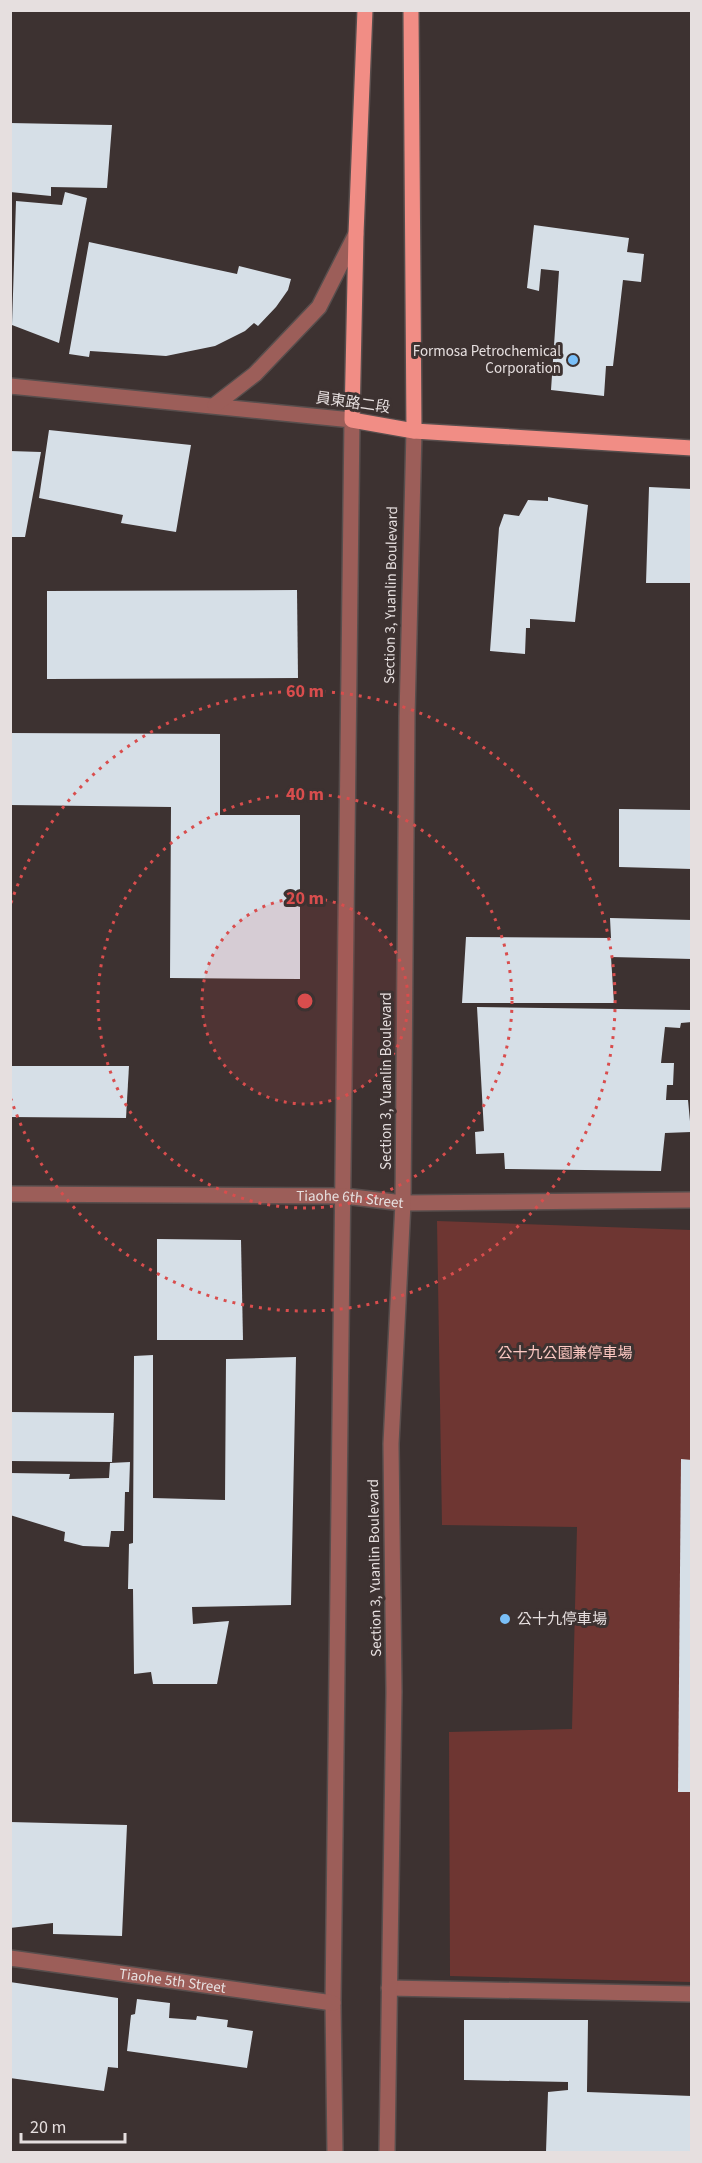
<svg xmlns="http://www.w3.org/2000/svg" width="702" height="2163" font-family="'Source Sans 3','Noto Sans TC',sans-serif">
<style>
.green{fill:#6e3632}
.building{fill:#d6dfe7}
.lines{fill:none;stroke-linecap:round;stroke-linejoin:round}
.minor-casing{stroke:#584e4d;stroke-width:18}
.major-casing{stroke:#584e4d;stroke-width:18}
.minor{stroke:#9c5e59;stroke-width:15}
.major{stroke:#f18d85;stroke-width:15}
.ring{fill:none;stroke:#d94d4d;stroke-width:3;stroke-dasharray:3 6}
.poi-dot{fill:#7abff8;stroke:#3d3231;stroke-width:2}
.labels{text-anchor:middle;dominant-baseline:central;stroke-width:6;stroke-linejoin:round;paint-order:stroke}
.poi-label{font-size:15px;fill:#e6dfdf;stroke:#3d3231;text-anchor:end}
.street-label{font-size:15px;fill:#e6dfdf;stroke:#3d3231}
.park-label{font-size:15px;fill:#fcc8c2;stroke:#3d3231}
.centre{fill:#d94d4d;stroke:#3d3231;stroke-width:3}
.ring-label{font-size:18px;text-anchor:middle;font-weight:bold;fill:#d94d4d;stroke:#3d3231;stroke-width:6;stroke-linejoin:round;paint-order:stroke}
</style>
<rect width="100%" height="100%" fill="#3d3231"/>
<path class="green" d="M 437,1221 L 691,1230 L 691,1982 L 450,1976 L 449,1732 L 572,1729 L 577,1527 L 442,1525 Z"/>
<g class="building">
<path d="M 10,123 L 112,125 L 107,188 L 51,187 L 51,196 L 10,192 Z"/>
<path d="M 65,192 L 87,198 L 59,343 L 12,325 L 16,201 L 62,205 Z"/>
<path d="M 534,225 L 629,238 L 627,252 L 644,254 L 641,282 L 623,280 L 613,366 L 606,366 L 604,396 L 551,390 L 559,271 L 541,269 L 539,291 L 527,288 Z"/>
<path d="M 89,242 L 237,274 L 239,266 L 291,279 L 288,290 L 276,307 L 258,326 L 254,323 L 245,331 L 215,346 L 166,356 L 90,351 L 89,357 L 69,354 Z"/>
<path d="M 49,430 L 191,445 L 176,532 L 121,523 L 123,515 L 39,498 Z"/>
<path d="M 10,451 L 41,452 L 25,537 L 10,537 Z"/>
<path d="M 649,487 L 692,489 L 692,583 L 646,583 Z"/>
<path d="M 548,497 L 588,505 L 575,622 L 530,619 L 530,628 L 526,628 L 525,654 L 490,651 L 499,528 L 504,514 L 519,516 L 528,500 L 548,501 Z"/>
<path d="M 297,590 L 298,678 L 47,679 L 47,591 Z"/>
<path d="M 10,733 L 220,734 L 220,815 L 300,815 L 300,979 L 170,978 L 171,807 L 10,805 Z"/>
<path d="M 619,809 L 692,810 L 692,869 L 619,867 Z"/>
<path d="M 610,918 L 692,920 L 692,959 L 611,957 L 614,1003 L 462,1003 L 466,937 L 611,938 Z"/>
<path d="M 477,1007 L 692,1010 L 692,1022 L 681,1023 L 680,1028 L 665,1027 L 661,1063 L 674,1063 L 673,1085 L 667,1085 L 666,1100 L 688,1100 L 691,1132 L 665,1133 L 661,1171 L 505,1169 L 504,1153 L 476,1154 L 475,1132 L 484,1131 Z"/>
<path d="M 10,1066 L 129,1066 L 126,1118 L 10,1117 Z"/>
<path d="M 157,1239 L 241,1240 L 243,1340 L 157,1340 Z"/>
<path d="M 153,1355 L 153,1498 L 225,1500 L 226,1359 L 296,1357 L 291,1605 L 192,1607 L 193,1624 L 229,1621 L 217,1684 L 153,1684 L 151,1672 L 134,1674 L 133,1589 L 128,1589 L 129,1544 L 133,1543 L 134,1356 Z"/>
<path d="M 10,1412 L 114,1413 L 112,1462 L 10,1461 Z"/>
<path d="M 681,1459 L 692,1460 L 692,1792 L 678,1792 Z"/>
<path d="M 130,1462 L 129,1492 L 125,1492 L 124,1531 L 111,1531 L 109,1547 L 83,1546 L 64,1541 L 65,1532 L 10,1515 L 10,1473 L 70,1474 L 69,1479 L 109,1478 L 110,1463 Z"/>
<path d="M 10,1822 L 127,1825 L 122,1936 L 53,1934 L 53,1923 L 10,1928 Z"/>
<path d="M 10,1982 L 118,1998 L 118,2068 L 108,2067 L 104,2091 L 10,2078 Z"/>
<path d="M 137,1999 L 170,2003 L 169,2018 L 196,2020 L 197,2016 L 228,2020 L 227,2027 L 253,2031 L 247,2068 L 127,2051 L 131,2015 L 135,2014 Z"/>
<path d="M 464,2020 L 588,2020 L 587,2092 L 692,2096 L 692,2152 L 546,2152 L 548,2092 L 568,2090 L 568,2082 L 464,2080 Z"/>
</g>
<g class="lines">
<defs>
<g id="minor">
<path d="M 10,386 L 352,420 L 333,2003 L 335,2152"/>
<path d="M 215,405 L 255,374 L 319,307 L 356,234"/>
<path id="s1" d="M 10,1194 L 344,1196 L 403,1203 L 692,1200"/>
<path id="s2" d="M 10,1958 L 333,2003"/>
<path d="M 389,1988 L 692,1994"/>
<path d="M 387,2152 L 394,1692 L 391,1444 L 403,1203 L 407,716 L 414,431"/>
</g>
<g id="major">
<path d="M 365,10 L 356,234 L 352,420 L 414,431 L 692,448"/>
<path d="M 411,10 L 414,431"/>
</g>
</defs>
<use href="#minor" class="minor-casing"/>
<use href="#major" class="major-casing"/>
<use href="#minor" class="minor"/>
<use href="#major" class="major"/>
</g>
<circle cx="305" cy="1001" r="103" fill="#d94d4d" fill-opacity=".12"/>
<g class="ring">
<circle cx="305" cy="1001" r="103"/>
<circle cx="305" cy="1001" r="207"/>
<path d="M11 903A310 310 0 1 1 11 1099"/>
</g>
<g class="poi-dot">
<circle cx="573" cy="360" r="6"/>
<circle cx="505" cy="1619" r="6"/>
</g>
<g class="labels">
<g class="poi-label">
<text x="561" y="351">Formosa Petrochemical<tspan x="561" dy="17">Corporation</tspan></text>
<text x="517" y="1619" text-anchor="start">公十九停車場</text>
</g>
<g class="street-label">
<text transform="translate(353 403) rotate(8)">員東路二段</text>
<text transform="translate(391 595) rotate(-89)">Section 3, Yuanlin Boulevard</text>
<text transform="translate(386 1081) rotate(-90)">Section 3, Yuanlin Boulevard</text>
<text stroke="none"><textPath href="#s1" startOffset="340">Tiaohe 6th Street</textPath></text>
<text transform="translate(375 1568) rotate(-91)">Section 3, Yuanlin Boulevard</text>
<text stroke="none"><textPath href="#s2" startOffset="164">Tiaohe 5th Street</textPath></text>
</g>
<g class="park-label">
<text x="565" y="1353">公十九公園兼停車場</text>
</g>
</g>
<circle cx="305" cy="1001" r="9" class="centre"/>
<g class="ring-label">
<text x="305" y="697">60 m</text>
<text x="305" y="800">40 m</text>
<text x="305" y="904">20 m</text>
</g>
<rect width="702" height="2163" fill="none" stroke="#e6dfdf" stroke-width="24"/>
<path d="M21 2133v9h104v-9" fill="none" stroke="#e6dfdf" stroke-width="3"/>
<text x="30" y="2133" font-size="18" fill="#e6dfdf" stroke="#3d3231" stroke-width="4.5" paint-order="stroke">20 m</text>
</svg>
